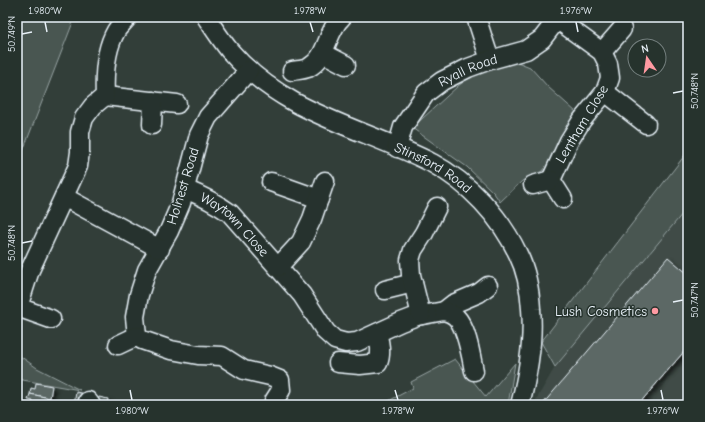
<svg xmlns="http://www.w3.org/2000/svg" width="705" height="422" font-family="'Comic Neue',sans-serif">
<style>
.built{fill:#3f4b46}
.green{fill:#495651;stroke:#98a4a4}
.building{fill:#5c6865;stroke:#e8f1f8;filter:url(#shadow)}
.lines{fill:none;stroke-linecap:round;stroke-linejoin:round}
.minor-casing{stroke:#e8f1f8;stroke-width:21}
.minor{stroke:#26332d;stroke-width:18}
.ticks{fill:none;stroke:#e8f1f8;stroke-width:1.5}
.poi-dot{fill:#ff9aa2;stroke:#26332d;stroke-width:1.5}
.labels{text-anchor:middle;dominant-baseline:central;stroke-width:3;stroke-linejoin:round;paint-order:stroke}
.street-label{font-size:14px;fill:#e8f1f8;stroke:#26332d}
.poi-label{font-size:14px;fill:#e8f1f8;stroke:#26332d;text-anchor:end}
.neatline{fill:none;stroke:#e8f1f8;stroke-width:1.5}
.ticks-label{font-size:10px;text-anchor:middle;fill:#e8f1f8}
</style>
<defs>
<filter id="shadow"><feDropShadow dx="3.5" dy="3.5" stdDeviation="2" flood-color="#0009"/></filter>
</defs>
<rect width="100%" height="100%" fill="#323e39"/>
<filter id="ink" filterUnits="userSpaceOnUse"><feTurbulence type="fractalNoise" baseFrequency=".025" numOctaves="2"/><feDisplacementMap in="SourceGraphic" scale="8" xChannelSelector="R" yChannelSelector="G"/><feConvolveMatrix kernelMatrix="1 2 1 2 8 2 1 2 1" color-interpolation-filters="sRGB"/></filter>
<g filter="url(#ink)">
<path class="built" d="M 688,207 L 688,405 L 533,405 L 555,367 Z"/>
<g class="green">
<path d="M 17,17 L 75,17 L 17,166 Z"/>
<path d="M 510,59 L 530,67 L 548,87 L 576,112 L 547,168 L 535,175 L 522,181 L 500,202 L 494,193 L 467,167 L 412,128 L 458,86 L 474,74 Z"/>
<path d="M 688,151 L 688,207 L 555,367 L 541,342 Z"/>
<path d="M 17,354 L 37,368 L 80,390 L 17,379 Z"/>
<path d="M 455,359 L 486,397 L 515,363 L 508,405 L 381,405 L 413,388 L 411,382 Z"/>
</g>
<g class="building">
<path d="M 668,257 L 688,274 L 688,347 L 638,405 L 542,405 Z"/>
<path d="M 36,383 L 52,386 L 50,398 L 30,394 L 31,388 L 35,389 Z"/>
<path d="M 76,392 L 85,394 L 83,405 L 74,405 Z"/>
<path d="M 30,394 L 50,398 L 48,405 L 32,405 L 33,401 L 28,400 Z"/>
<path d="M 99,397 L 108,399 L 107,405 L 97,405 Z"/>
</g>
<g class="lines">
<defs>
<g id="minor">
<path id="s1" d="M 206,17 C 214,29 221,40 230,51 C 247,71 271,89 294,102 C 338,126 387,140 432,163 C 469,183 500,216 518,254 C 526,270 530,292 531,309 C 534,341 528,374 520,405"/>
<path d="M 476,17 L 490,60"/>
<path d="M 558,20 L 602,52 L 608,64 L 610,78 L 605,92 L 582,120 L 569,141 L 551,180 L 563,199"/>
<path d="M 602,52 L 622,29"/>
<path d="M 323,53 L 346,65"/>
<path d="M 249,70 L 208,117 L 199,135 L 181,203 L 169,231 L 147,270 L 139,295 L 135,317 L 137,336 L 142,340 L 171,350 L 198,355 L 222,356 L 244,370 L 270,376 L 280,380 L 281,390 L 274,401"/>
<path d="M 292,71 C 297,70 303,70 308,68 C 328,58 326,31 342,17"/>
<path d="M 605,92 L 646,124"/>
<path d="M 105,96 L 177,104"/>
<path d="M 152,125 L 153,101"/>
<path id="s2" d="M 397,148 L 403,127 L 426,93 L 442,81 L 468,68 L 490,60 L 526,50 L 542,39 L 559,17"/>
<path d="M 271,182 L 319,199"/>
<path d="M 533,185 L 551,180"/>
<path id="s3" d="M 185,189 C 202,196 216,203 230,213 L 302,295 L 326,332 L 335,340 L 346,343 L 357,342 L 401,322 L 417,316 L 444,311 L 453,304 L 479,293 L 488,286"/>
<path d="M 64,197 L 160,249"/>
<path d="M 278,267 L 301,242 L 312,219 L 325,181"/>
<path d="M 385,290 L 413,283"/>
<path d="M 444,311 C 448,312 453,314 456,317 C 467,328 471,356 474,371"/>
<path d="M 421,315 L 411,275 L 410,260 L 413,250 L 424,233 L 437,207"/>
<path d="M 51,319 L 23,309 L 19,304 L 30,270 L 78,166 L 80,152 L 80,132 L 84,118 L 93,106 L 105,96 C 104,75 105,50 116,31 C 119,26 124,22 128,17"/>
<path d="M 118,345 L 137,336"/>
<path d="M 338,363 L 360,365 L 378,363 C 382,354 380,343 377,333"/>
<path d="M 88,401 L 91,405"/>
</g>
</defs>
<use href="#minor" class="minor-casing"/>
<use href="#minor" class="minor"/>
</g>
</g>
<path class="ticks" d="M 45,22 L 47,32M 310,22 L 313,32M 576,22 L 578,32M 22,34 L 32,32M 673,93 L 683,91M 22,243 L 32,241M 673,302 L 683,300M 130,390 L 132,400M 395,390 L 398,400M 661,390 L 663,400"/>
<circle class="poi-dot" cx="655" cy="311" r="4"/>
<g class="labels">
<g class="street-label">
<text stroke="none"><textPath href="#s2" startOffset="111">Ryall Road</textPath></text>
<text transform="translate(582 124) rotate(-59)">Lentham Close</text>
<text stroke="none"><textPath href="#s1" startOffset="278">Stinsford Road</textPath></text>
<text transform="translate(183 186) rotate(-73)">Holnest Road</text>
<text stroke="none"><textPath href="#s3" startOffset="62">Waytown Close</textPath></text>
</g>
<g class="poi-label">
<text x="647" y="311">Lush Cosmetics</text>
</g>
</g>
<rect width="705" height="422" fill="none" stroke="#26332d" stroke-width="44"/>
<g transform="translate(647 58) rotate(347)"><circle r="19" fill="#26332d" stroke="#747f7e"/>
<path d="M0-3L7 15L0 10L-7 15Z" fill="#ff9aa2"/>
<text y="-6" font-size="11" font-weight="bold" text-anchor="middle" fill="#e8f1f8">N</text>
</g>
<rect x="22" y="22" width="661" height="378" class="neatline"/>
<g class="ticks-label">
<text x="45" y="14">1.980°W</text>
<text x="310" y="14">1.978°W</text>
<text x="576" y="14">1.976°W</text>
<text transform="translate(11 34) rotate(-90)" y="4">50.749°N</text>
<text transform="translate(694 91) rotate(-90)" y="4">50.748°N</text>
<text transform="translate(11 243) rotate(-90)" y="4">50.748°N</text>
<text transform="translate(694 300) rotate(-90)" y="4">50.747°N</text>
<text x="132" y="414">1.980°W</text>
<text x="398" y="414">1.978°W</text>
<text x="663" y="414">1.976°W</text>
</g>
</svg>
